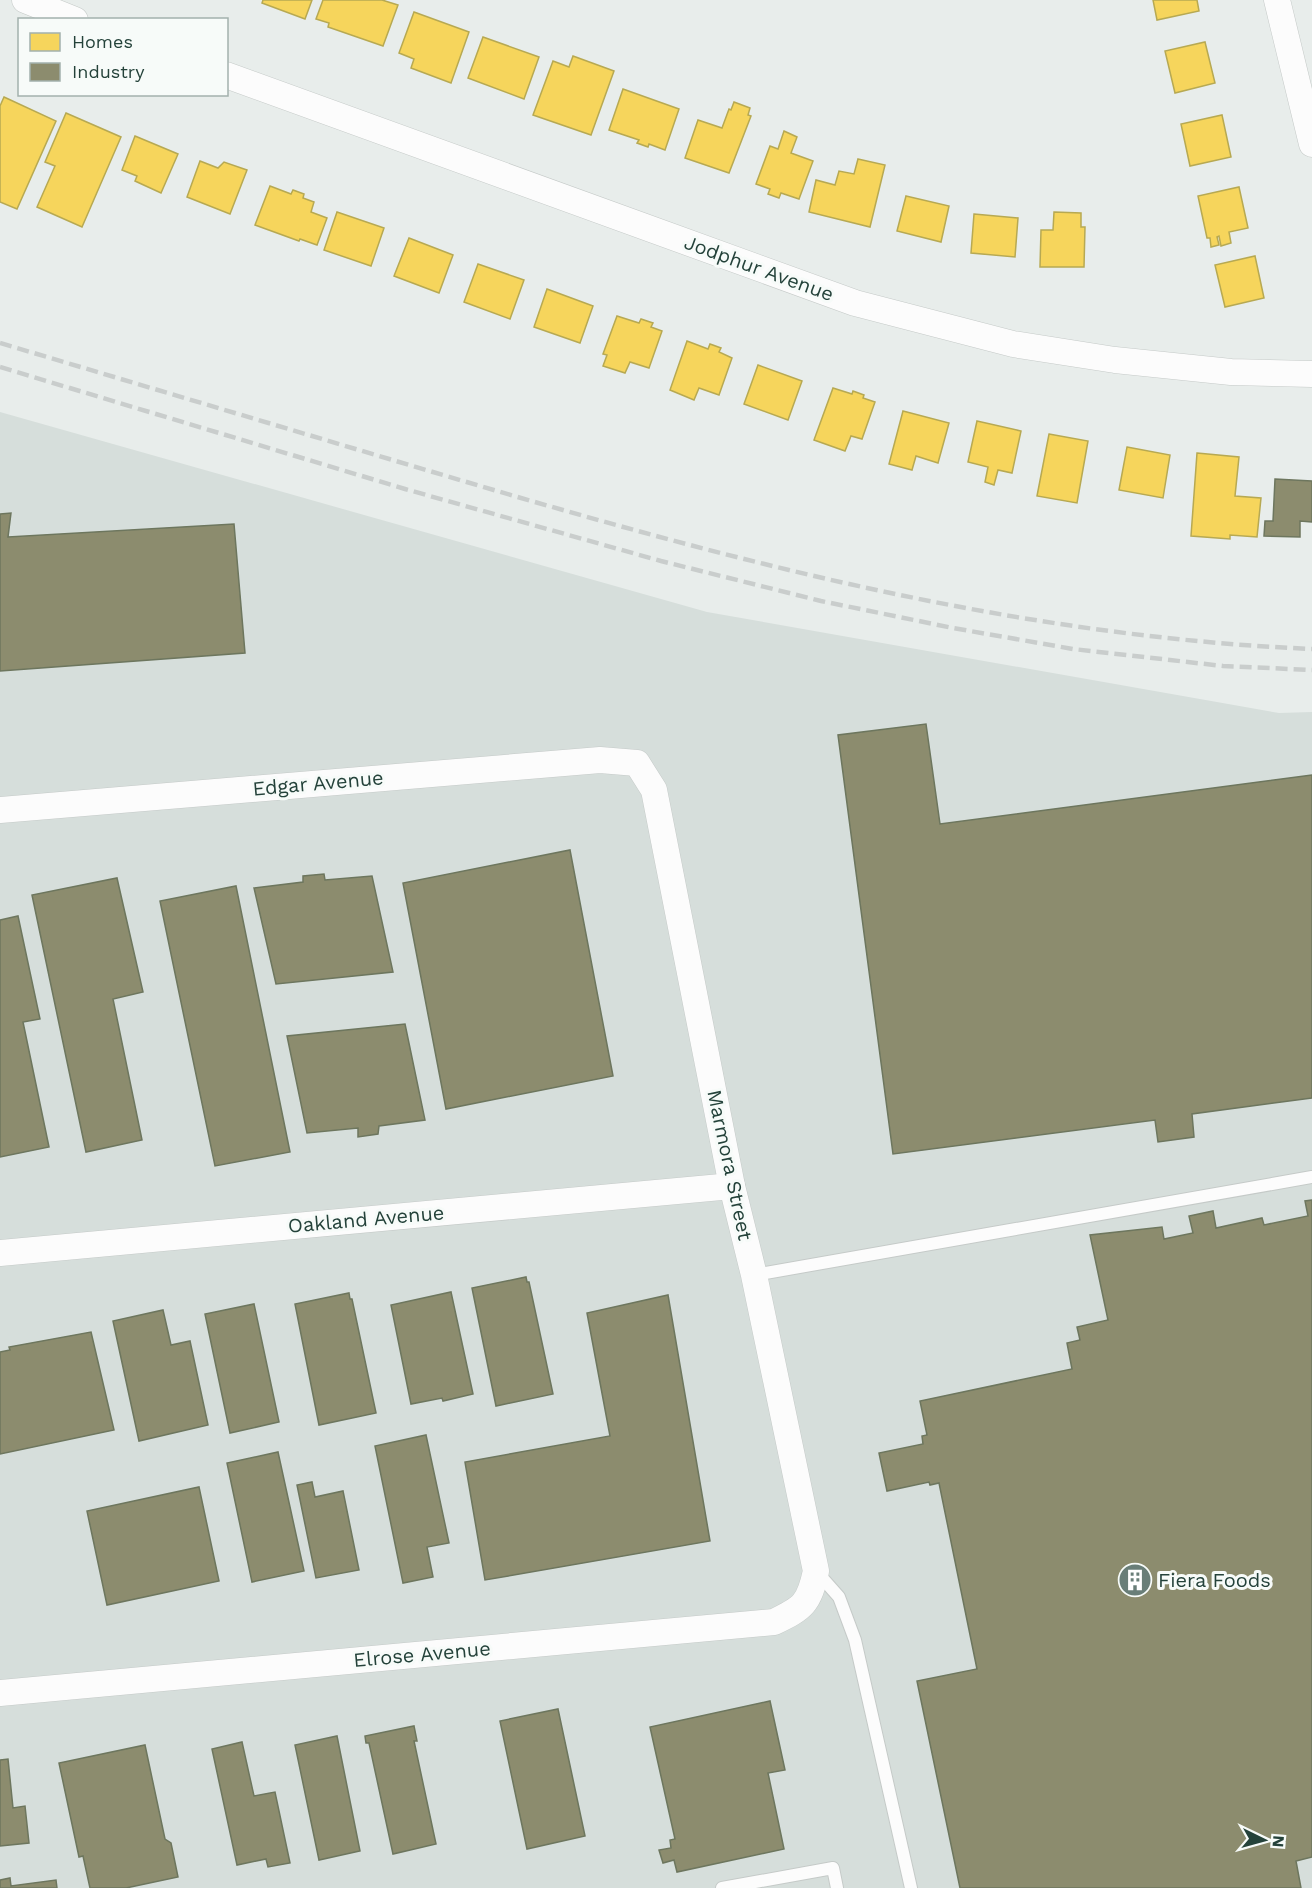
<svg xmlns="http://www.w3.org/2000/svg" width="1312" height="1888" font-family="'Work Sans',sans-serif">
<style>
.built{fill:#d6dedb}
.homes{fill:#f6d55c;stroke:#b7a952;stroke-width:1.5}
.industry{fill:#8c8c6e;stroke:#6d765e;stroke-width:1.5}
.lines{fill:none;stroke-linecap:round;stroke-linejoin:round}
.service-casing{stroke:#c5cac8;stroke-width:14}
.minor-casing{stroke:#c5cac8;stroke-width:27}
.service{stroke:#fcfcfc;stroke-width:12}
.minor{stroke:#fcfcfc;stroke-width:26}
.rail{stroke:#c9cdcc;stroke-width:4.5;stroke-dasharray:12 6;stroke-linecap:butt}
.labels{text-anchor:middle;dominant-baseline:central;stroke-width:6;stroke-linejoin:round;paint-order:stroke}
.street-label{font-size:20px;fill:#24423a;stroke:#f7fbf9}
.poi-label{font-size:20px;fill:#24423a;stroke:#f7fbf9;text-anchor:start}
</style>
<rect width="100%" height="100%" fill="#e8edeb"/>
<path class="built" d="M 0,412 L 707,612 L 1279,713 L 1312,712 L 1312,1888 L 0,1888 Z"/>
<g class="homes">
<path d="M 263,0 L 312,0 L 305,19 L 262,3 Z"/>
<path d="M 323,0 L 382,0 L 398,5 L 383,46 L 328,27 L 329,23 L 316,19 Z"/>
<path d="M 1153,0 L 1197,0 L 1199,11 L 1157,20 Z"/>
<path d="M 414,12 L 469,32 L 451,83 L 411,68 L 414,59 L 399,53 Z"/>
<path d="M 483,37 L 539,57 L 524,99 L 468,78 Z"/>
<path d="M 1205,42 L 1215,83 L 1175,93 L 1165,51 Z"/>
<path d="M 573,56 L 614,71 L 591,135 L 533,115 L 553,61 L 569,67 Z"/>
<path d="M 623,89 L 679,109 L 665,150 L 649,144 L 648,147 L 637,143 L 639,140 L 609,130 Z"/>
<path d="M 4,97 L 56,121 L 17,209 L 0,202 L 0,106 Z"/>
<path d="M 734,102 L 750,108 L 748,115 L 751,116 L 729,173 L 685,158 L 698,120 L 722,128 L 729,109 L 731,110 Z"/>
<path d="M 66,113 L 121,137 L 82,227 L 37,207 L 55,166 L 45,162 Z"/>
<path d="M 1222,115 L 1231,157 L 1190,166 L 1181,124 Z"/>
<path d="M 784,131 L 797,137 L 791,153 L 813,161 L 799,199 L 781,193 L 779,198 L 768,194 L 770,189 L 756,184 L 770,146 L 778,149 Z"/>
<path d="M 135,136 L 178,154 L 161,193 L 135,181 L 137,176 L 122,170 Z"/>
<path d="M 858,159 L 885,165 L 870,227 L 809,212 L 816,180 L 835,185 L 839,171 L 854,174 Z"/>
<path d="M 200,161 L 218,168 L 224,162 L 247,170 L 230,214 L 187,197 Z"/>
<path d="M 270,186 L 291,194 L 293,190 L 304,194 L 303,198 L 314,202 L 311,212 L 327,218 L 317,245 L 300,239 L 299,241 L 255,225 Z"/>
<path d="M 1239,187 L 1248,228 L 1229,232 L 1231,243 L 1221,246 L 1219,236 L 1217,237 L 1219,245 L 1211,247 L 1210,238 L 1207,238 L 1198,196 Z"/>
<path d="M 906,196 L 949,206 L 941,242 L 897,231 Z"/>
<path d="M 337,212 L 384,228 L 371,266 L 324,250 Z"/>
<path d="M 1054,212 L 1081,213 L 1081,227 L 1085,227 L 1084,267 L 1040,267 L 1041,230 L 1053,230 Z"/>
<path d="M 974,214 L 1018,218 L 1015,257 L 971,253 Z"/>
<path d="M 409,238 L 453,255 L 439,293 L 394,276 Z"/>
<path d="M 1255,256 L 1264,298 L 1225,307 L 1215,265 Z"/>
<path d="M 478,264 L 524,280 L 510,319 L 464,302 Z"/>
<path d="M 547,289 L 593,306 L 580,343 L 534,327 Z"/>
<path d="M 617,316 L 639,323 L 641,319 L 653,323 L 651,327 L 662,331 L 649,368 L 630,362 L 625,373 L 603,366 L 607,355 L 603,354 Z"/>
<path d="M 687,341 L 708,349 L 710,344 L 721,348 L 719,352 L 732,358 L 719,395 L 699,388 L 694,400 L 670,390 Z"/>
<path d="M 758,365 L 802,381 L 788,420 L 744,404 Z"/>
<path d="M 833,388 L 852,394 L 853,391 L 864,395 L 863,398 L 875,402 L 862,439 L 851,436 L 845,451 L 814,440 Z"/>
<path d="M 903,411 L 949,423 L 938,463 L 916,456 L 912,470 L 889,464 Z"/>
<path d="M 977,421 L 1021,431 L 1012,473 L 998,470 L 994,485 L 985,482 L 988,467 L 968,462 Z"/>
<path d="M 1049,434 L 1088,441 L 1077,503 L 1037,496 Z"/>
<path d="M 1127,447 L 1170,455 L 1163,498 L 1119,490 Z"/>
<path d="M 1197,453 L 1239,457 L 1235,496 L 1261,498 L 1257,537 L 1230,535 L 1230,539 L 1191,536 Z"/>
</g>
<g class="industry">
<path d="M 1275,479 L 1312,481 L 1312,522 L 1300,521 L 1300,537 L 1264,536 L 1265,521 L 1273,521 Z"/>
<path d="M 11,513 L 8,537 L 234,524 L 245,653 L 0,671 L 0,514 Z"/>
<path d="M 926,724 L 940,824 L 1312,775 L 1312,1098 L 1192,1114 L 1194,1137 L 1158,1142 L 1155,1120 L 893,1154 L 838,735 Z"/>
<path d="M 570,850 L 613,1076 L 446,1109 L 403,883 Z"/>
<path d="M 324,874 L 325,880 L 372,876 L 393,972 L 276,984 L 254,888 L 303,882 L 303,876 Z"/>
<path d="M 117,878 L 143,992 L 113,999 L 142,1140 L 86,1152 L 32,895 Z"/>
<path d="M 236,886 L 290,1152 L 215,1166 L 160,901 Z"/>
<path d="M 18,916 L 40,1019 L 23,1022 L 49,1147 L 0,1157 L 0,920 Z"/>
<path d="M 405,1024 L 425,1120 L 379,1126 L 378,1134 L 358,1137 L 358,1128 L 307,1133 L 287,1036 Z"/>
<path d="M 1312,1200 L 1312,1857 L 1296,1861 L 1301,1888 L 960,1888 L 917,1681 L 977,1669 L 939,1483 L 930,1485 L 929,1482 L 887,1491 L 879,1453 L 923,1444 L 922,1436 L 927,1435 L 920,1401 L 1072,1369 L 1067,1343 L 1080,1340 L 1077,1327 L 1108,1320 L 1090,1235 L 1162,1227 L 1164,1239 L 1193,1233 L 1189,1216 L 1213,1211 L 1216,1228 L 1262,1218 L 1264,1225 L 1308,1216 L 1305,1201 Z"/>
<path d="M 526,1277 L 527,1282 L 529,1282 L 553,1394 L 496,1406 L 472,1288 Z"/>
<path d="M 451,1292 L 473,1394 L 443,1401 L 442,1398 L 411,1404 L 391,1305 Z"/>
<path d="M 349,1293 L 350,1299 L 352,1299 L 376,1413 L 319,1425 L 295,1304 Z"/>
<path d="M 668,1295 L 710,1541 L 485,1580 L 465,1462 L 610,1436 L 587,1313 Z"/>
<path d="M 254,1304 L 279,1422 L 230,1433 L 205,1314 Z"/>
<path d="M 163,1310 L 171,1345 L 190,1341 L 208,1425 L 139,1441 L 113,1321 Z"/>
<path d="M 91,1332 L 114,1430 L 0,1454 L 0,1352 L 10,1350 L 9,1347 Z"/>
<path d="M 426,1435 L 449,1543 L 427,1547 L 433,1577 L 403,1583 L 375,1446 Z"/>
<path d="M 278,1452 L 304,1571 L 252,1582 L 227,1463 Z"/>
<path d="M 312,1482 L 315,1497 L 343,1491 L 359,1570 L 316,1578 L 297,1485 Z"/>
<path d="M 199,1487 L 219,1581 L 107,1605 L 87,1511 Z"/>
<path d="M 770,1701 L 785,1770 L 768,1773 L 784,1849 L 677,1872 L 674,1860 L 663,1863 L 659,1850 L 671,1848 L 670,1840 L 675,1839 L 650,1727 Z"/>
<path d="M 558,1709 L 585,1836 L 527,1849 L 500,1721 Z"/>
<path d="M 414,1726 L 417,1741 L 414,1741 L 436,1844 L 393,1854 L 369,1743 L 366,1743 L 365,1736 Z"/>
<path d="M 337,1736 L 360,1851 L 319,1860 L 295,1745 Z"/>
<path d="M 242,1742 L 254,1796 L 275,1792 L 290,1863 L 268,1867 L 266,1859 L 237,1865 L 212,1749 Z"/>
<path d="M 145,1745 L 165,1839 L 171,1843 L 178,1877 L 126,1888 L 90,1888 L 83,1856 L 79,1857 L 59,1763 Z"/>
<path d="M 8,1759 L 13,1808 L 25,1806 L 29,1843 L 0,1846 L 0,1760 Z"/>
<path d="M 10,1878 L 11,1886 L 56,1880 L 57,1888 L 0,1888 L 0,1880 Z"/>
</g>
<g class="lines">
<defs>
<g id="service">
<path d="M 754,1275 L 1312,1177"/>
<path d="M 816,1571 L 839,1597 L 855,1640 L 911,1888"/>
<path d="M 722,1888 L 833,1868 L 837,1888"/>
</g>
<g id="minor">
<path d="M 25,0 L 75,20"/>
<path d="M 1277,0 L 1312,144"/>
<path d="M 226,75 L 855,303 L 1013,344 L 1115,360 L 1231,372 L 1312,374"/>
<path d="M 0,810 L 600,760 L 637,763 L 654,790 L 732,1186 L 754,1275 L 816,1571 C 809,1604 803,1608 774,1622 L 0,1693"/>
<path d="M 0,1253 L 732,1186"/>
</g>
</defs>
<use href="#service" class="service-casing"/>
<use href="#minor" class="minor-casing"/>
<use href="#service" class="service"/>
<use href="#minor" class="minor"/>
<g class="rail">
<path d="M 0,343 C 148,387 295,431 443,475 C 729,560 1011,636 1312,649"/>
<path d="M 0,367 L 405,489 L 661,561 L 821,601 L 953,628 L 1073,649 L 1223,666 L 1312,670"/>
</g>
</g>
<defs>
<symbol id="building-disc" viewBox="-11 -11 22 22"><circle r="9.5" fill="#697e78" stroke="#f7fbf9"/><path d="M-4-6H4V6H1V3H-1V6H-4ZM-2.5-4.3h1.7v1.8h-1.7ZM.8-4.3h1.7v1.8H.8ZM-2.5-1h1.7V.8h-1.7ZM.8-1h1.7V.8H.8Z" fill="#fff"/></symbol>
</defs>
<g fill-rule="evenodd">
<use href="#building-disc" x="1116" y="1561" width="38" height="38"/>
</g>
<g class="labels">
<g class="street-label">
<text transform="translate(759 268) rotate(20)">Jodphur Avenue</text>
<text transform="translate(318 783) rotate(-5)">Edgar Avenue</text>
<text transform="translate(730 1165) rotate(78)">Marmora Street</text>
<text transform="translate(366 1219) rotate(-5)">Oakland Avenue</text>
<text transform="translate(422 1654) rotate(-5)">Elrose Avenue</text>
</g>
<g class="poi-label">
<text x="1158" y="1580">Fiera Foods</text>
</g>
</g>
<rect x="18" y="18" width="210" height="78" fill="#f7fbf9" stroke="#a3b1ad" stroke-width="1.5"/>
<rect x="30" y="33" width="30" height="18" fill="#f6d55c" stroke="#a3b1ad" stroke-width="1.5"/>
<text x="72" y="48" font-size="18" fill="#24423a">Homes</text>
<rect x="30" y="63" width="30" height="18" fill="#8c8c6e" stroke="#a3b1ad" stroke-width="1.5"/>
<text x="72" y="78" font-size="18" fill="#24423a">Industry</text>
<g transform="translate(1264 1840) rotate(95)" stroke="#f7fbf9" stroke-width="4.5" paint-order="stroke">
<path d="M0-4.5L10 22L0 15L-10 22Z" fill="#24423a"/>
<text y="-9" font-size="16" font-weight="bold" text-anchor="middle" fill="#24423a">N</text>
</g>
</svg>
